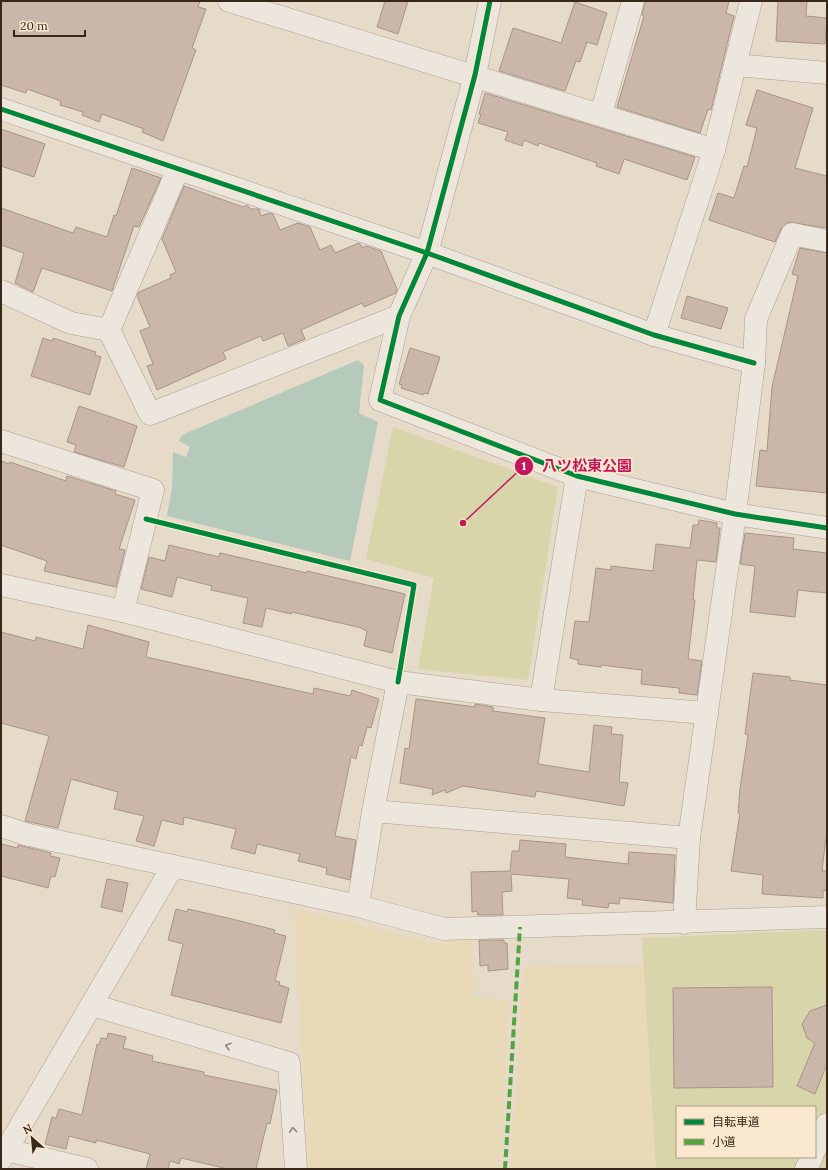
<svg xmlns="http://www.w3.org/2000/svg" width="828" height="1170" font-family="Lora,'Noto Sans JP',serif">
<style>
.farmland{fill:#e8d9b7}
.green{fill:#d9d5aa;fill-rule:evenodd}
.water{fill:#b6cabc}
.building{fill:#cab7aa;stroke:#a69588}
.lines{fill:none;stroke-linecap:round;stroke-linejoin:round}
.minor-casing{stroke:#ab9f93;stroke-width:23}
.minor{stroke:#ede6dc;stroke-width:22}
.quiet{stroke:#53a340;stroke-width:4;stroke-dasharray:8 4;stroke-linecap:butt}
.cycleway-casing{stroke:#f9e8cd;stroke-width:8}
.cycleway{stroke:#00873e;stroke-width:5}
.oneway{stroke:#93867b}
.leader{fill:none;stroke:#c2185b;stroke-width:1.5}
.callout-dot{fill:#c2185b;stroke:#f9e8cd;stroke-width:1.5}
.mark-label{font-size:12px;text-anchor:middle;font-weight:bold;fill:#fff}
.callout-label{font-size:15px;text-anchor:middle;font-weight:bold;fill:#c2185b;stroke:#f9e8cd;stroke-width:3.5;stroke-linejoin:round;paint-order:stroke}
</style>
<rect width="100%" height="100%" fill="#e6dac9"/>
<g class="farmland">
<path d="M 294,908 L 429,942 L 472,940 L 474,997 L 510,1000 L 500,1169 L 308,1169 Z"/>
<path d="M 644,965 L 656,1169 L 511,1169 L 524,966 Z"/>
</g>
<g class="green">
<path d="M 393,427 L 558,487 L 528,680 L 418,669 L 434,578 L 366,559 Z"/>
<path d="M 819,930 L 827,931 L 827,1169 L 656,1169 L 642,938 ZM 677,1107 L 815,1107 L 815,1157 L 677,1157 Z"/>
</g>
<path class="water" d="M 358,360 L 364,365 L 359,413 L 378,422 L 350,561 L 167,516 L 172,487 L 173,452 L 186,457 L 190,447 L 179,441 L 182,435 Z"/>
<g class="building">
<path d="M 1,1 L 200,1 L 198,7 L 206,9 L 192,48 L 196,50 L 163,141 L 142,132 L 144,129 L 102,114 L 99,122 L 82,115 L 83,112 L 60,105 L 61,101 L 27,89 L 26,93 L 1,85 Z"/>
<path d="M 385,1 L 408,1 L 398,34 L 377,27 Z"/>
<path d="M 645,1 L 729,1 L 726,13 L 734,16 L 711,110 L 708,109 L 700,133 L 617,107 L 644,16 L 642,15 Z"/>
<path d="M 778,1 L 807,1 L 806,16 L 827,18 L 825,44 L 776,41 Z"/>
<path d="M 575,2 L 607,13 L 597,45 L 587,42 L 580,62 L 576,61 L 565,91 L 499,71 L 513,28 L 561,43 Z"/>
<path d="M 757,90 L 813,108 L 795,168 L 827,176 L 827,228 L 788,222 L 781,229 L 775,242 L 709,220 L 718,193 L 734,198 L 744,166 L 747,167 L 757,128 L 746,125 Z"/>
<path d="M 485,93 L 695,157 L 687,180 L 624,159 L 619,174 L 596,166 L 597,163 L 539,143 L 538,146 L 524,140 L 522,146 L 505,140 L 508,132 L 478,123 L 481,114 L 479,114 Z"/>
<path d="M 1,129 L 45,144 L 34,177 L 1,166 Z"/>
<path d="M 132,168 L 161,178 L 139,227 L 134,226 L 112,291 L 42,268 L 33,292 L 15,283 L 24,253 L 1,245 L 1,208 L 73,233 L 76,227 L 107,237 L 114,215 L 116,216 Z"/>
<path d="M 184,186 L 243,207 L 247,205 L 251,209 L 259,209 L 261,216 L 269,213 L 273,214 L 280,230 L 298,223 L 310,227 L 320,250 L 331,245 L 335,253 L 359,243 L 363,248 L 366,246 L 381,251 L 397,289 L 396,293 L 364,307 L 362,303 L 301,330 L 305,339 L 288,346 L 283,333 L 263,341 L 261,336 L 223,352 L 226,359 L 157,390 L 147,366 L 153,364 L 140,331 L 150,327 L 137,296 L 139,292 L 171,278 L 170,275 L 176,272 L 162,239 Z"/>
<path d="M 800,248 L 827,253 L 827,493 L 756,486 L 760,450 L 767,451 L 772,387 L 798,276 L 792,274 Z"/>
<path d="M 687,296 L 728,308 L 721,329 L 681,318 Z"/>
<path d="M 43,338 L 52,341 L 53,338 L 96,352 L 95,355 L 101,357 L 90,395 L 31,376 Z"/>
<path d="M 410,348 L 440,357 L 428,394 L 424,393 L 423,395 L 401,388 L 402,385 L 399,384 Z"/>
<path d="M 79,406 L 137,426 L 124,467 L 74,452 L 76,445 L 67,442 Z"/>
<path d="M 1,461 L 9,464 L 10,462 L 66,481 L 67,476 L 116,491 L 115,494 L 135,500 L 119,549 L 125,550 L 116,587 L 44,571 L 47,561 L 1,545 Z"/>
<path d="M 699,520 L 717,523 L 717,528 L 720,528 L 716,562 L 697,560 L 693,600 L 695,600 L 688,659 L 702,661 L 697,695 L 679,693 L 679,688 L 641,684 L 642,670 L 601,665 L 601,667 L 578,664 L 578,660 L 570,658 L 575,621 L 589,622 L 596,568 L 611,570 L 611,566 L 653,571 L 656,544 L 690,548 L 693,525 L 698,525 Z"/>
<path d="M 745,533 L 794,538 L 793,549 L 827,553 L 827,593 L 798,590 L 795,617 L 750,612 L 755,566 L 740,564 Z"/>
<path d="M 169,545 L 219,557 L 220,553 L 307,573 L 307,571 L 405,594 L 392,653 L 364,646 L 367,631 L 362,629 L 362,628 L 292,612 L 291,614 L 266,608 L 262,627 L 243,623 L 248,598 L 211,590 L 212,586 L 177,577 L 172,597 L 141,589 L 149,557 L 165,561 Z"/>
<path d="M 88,625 L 149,642 L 146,657 L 313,694 L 314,688 L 350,696 L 352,690 L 379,699 L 371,728 L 367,727 L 362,746 L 359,745 L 356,759 L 351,757 L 335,836 L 356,840 L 350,880 L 326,874 L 327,868 L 298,861 L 300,854 L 257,844 L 255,854 L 231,848 L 236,829 L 184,817 L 183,825 L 162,820 L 154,846 L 136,841 L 144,816 L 114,809 L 118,792 L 71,779 L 58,828 L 25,821 L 49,736 L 1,723 L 1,632 L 35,641 L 36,637 L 83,649 Z"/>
<path d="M 753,673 L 790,677 L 790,680 L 827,685 L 827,829 L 822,871 L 827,871 L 827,873 L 826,891 L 823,890 L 823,898 L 762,894 L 763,875 L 731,871 L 740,813 L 738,813 L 740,789 L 748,735 L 745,734 Z"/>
<path d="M 416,699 L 475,707 L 475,704 L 493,707 L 493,711 L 545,718 L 538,764 L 589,772 L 594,725 L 612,727 L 611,734 L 623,735 L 619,782 L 628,783 L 624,806 L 536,791 L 535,797 L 463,786 L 446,793 L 445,790 L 432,795 L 433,789 L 400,783 L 405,748 L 409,749 Z"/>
<path d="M 520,840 L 566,844 L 565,857 L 628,864 L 629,852 L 675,855 L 673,903 L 620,898 L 619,904 L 609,903 L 608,908 L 582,905 L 583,900 L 567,898 L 569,879 L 511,874 L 512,891 L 502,892 L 503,915 L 478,915 L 477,911 L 472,912 L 471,872 L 510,871 L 512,851 L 519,851 Z"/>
<path d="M 1,844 L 18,848 L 18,845 L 51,853 L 50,856 L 60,858 L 55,877 L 51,876 L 48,888 L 1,876 Z"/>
<path d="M 107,879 L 128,883 L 122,912 L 101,907 Z"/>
<path d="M 176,909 L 187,912 L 188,909 L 232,919 L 275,930 L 274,933 L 286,936 L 275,981 L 280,982 L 279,985 L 289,988 L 281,1023 L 171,995 L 183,944 L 168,940 Z"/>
<path d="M 479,940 L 504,940 L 504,943 L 507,943 L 508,969 L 488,971 L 488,965 L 480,966 Z"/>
<path d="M 772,987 L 773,1087 L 674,1088 L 673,988 Z"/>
<path d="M 827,1005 L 827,1064 L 815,1094 L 797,1086 L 815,1043 L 807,1038 L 802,1024 L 810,1011 Z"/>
<path d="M 108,1033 L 126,1037 L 123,1048 L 153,1056 L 152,1061 L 204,1072 L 204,1075 L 277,1090 L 270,1124 L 267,1123 L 256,1169 L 228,1169 L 181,1158 L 179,1164 L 170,1161 L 168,1169 L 146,1169 L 150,1154 L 96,1140 L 96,1143 L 69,1136 L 66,1149 L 45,1144 L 52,1117 L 56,1118 L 59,1109 L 82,1115 L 97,1044 L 99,1045 L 101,1038 L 107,1039 Z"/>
</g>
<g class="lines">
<defs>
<g id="minor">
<path d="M 229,1 L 714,150"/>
<path d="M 490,1 L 475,75 L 427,253 L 399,316 L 380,400 L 577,476 L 735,514 L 827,528"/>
<path d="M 735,65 L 827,73"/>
<path d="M 1,109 L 427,253 L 654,335 L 754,363"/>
<path d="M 601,114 L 633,1"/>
<path d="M 178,169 L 109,330 L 150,414 L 399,316"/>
<path d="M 1,291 L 71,323 L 109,330"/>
<path d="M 654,335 L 714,150 L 751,1"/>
<path d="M 1,441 L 153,490 L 123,611"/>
<path d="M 1,585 L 123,611 L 398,682 L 541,700 L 707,713"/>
<path d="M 541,700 L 577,476"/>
<path d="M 373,811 L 689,838"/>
<path d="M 1,826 L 29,835 L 173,866 L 1,1159"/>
<path d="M 173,866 L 358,906 L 444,929 L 827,917"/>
<path d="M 358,906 L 373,811 L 398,682"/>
<path d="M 684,923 L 689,838 L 735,514 L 754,363 L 756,319 L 792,234 L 827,241"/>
<path d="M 92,1005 L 289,1063 L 296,1169"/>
<path d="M 6,1150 L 87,1169"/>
<path d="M 815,1150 L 827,1124"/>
<path d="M 806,1169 L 812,1157"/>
</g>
</defs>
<use href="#minor" class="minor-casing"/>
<use href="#minor" class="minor"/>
<path class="quiet" d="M 505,1169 L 520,927"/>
<defs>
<g id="cycleway">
<path d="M 490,1 L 475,75 L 427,253 L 399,316 L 380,400 L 577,476 L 735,514 L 827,528"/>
<path d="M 1,109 L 427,253 L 654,335 L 754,363"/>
<path d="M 146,519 L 414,585 L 398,682"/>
</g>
</defs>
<use href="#cycleway" class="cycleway-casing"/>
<use href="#cycleway" class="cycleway"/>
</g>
<defs><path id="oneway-chevron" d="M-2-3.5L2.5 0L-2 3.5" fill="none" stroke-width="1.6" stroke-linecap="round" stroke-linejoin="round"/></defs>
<g class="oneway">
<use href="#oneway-chevron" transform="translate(228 1046) rotate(-164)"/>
<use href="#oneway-chevron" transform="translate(293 1130) rotate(-94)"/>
</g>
<path class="leader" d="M463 523L524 466"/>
<g class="callout-dot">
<circle cx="463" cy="523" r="4"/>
<circle cx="524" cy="466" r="10"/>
</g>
<g class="mark-label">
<text x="524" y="470">1</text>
</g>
<g class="callout-label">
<text x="587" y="471">八ツ松東公園</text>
</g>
<rect width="828" height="1170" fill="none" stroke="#39271a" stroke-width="4"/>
<rect x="676" y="1106" width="140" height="52" fill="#f9e8cd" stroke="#ac9b85"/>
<rect x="684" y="1119" width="20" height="6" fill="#00873e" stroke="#ac9b85"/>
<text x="712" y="1126" font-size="12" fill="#39271a">自転車道</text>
<rect x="684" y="1139" width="20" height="6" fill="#53a340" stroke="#ac9b85"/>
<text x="712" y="1146" font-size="12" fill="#39271a">小道</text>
<g transform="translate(32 1138) rotate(333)" stroke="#f9e8cd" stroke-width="3" paint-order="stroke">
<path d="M0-3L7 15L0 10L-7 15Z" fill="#39271a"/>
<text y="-6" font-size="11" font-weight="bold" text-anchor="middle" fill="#39271a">N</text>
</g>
<path d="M14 30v6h71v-6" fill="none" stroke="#39271a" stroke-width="2"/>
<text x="20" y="30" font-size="12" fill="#39271a" stroke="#f9e8cd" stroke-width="3" paint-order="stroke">20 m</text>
</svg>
